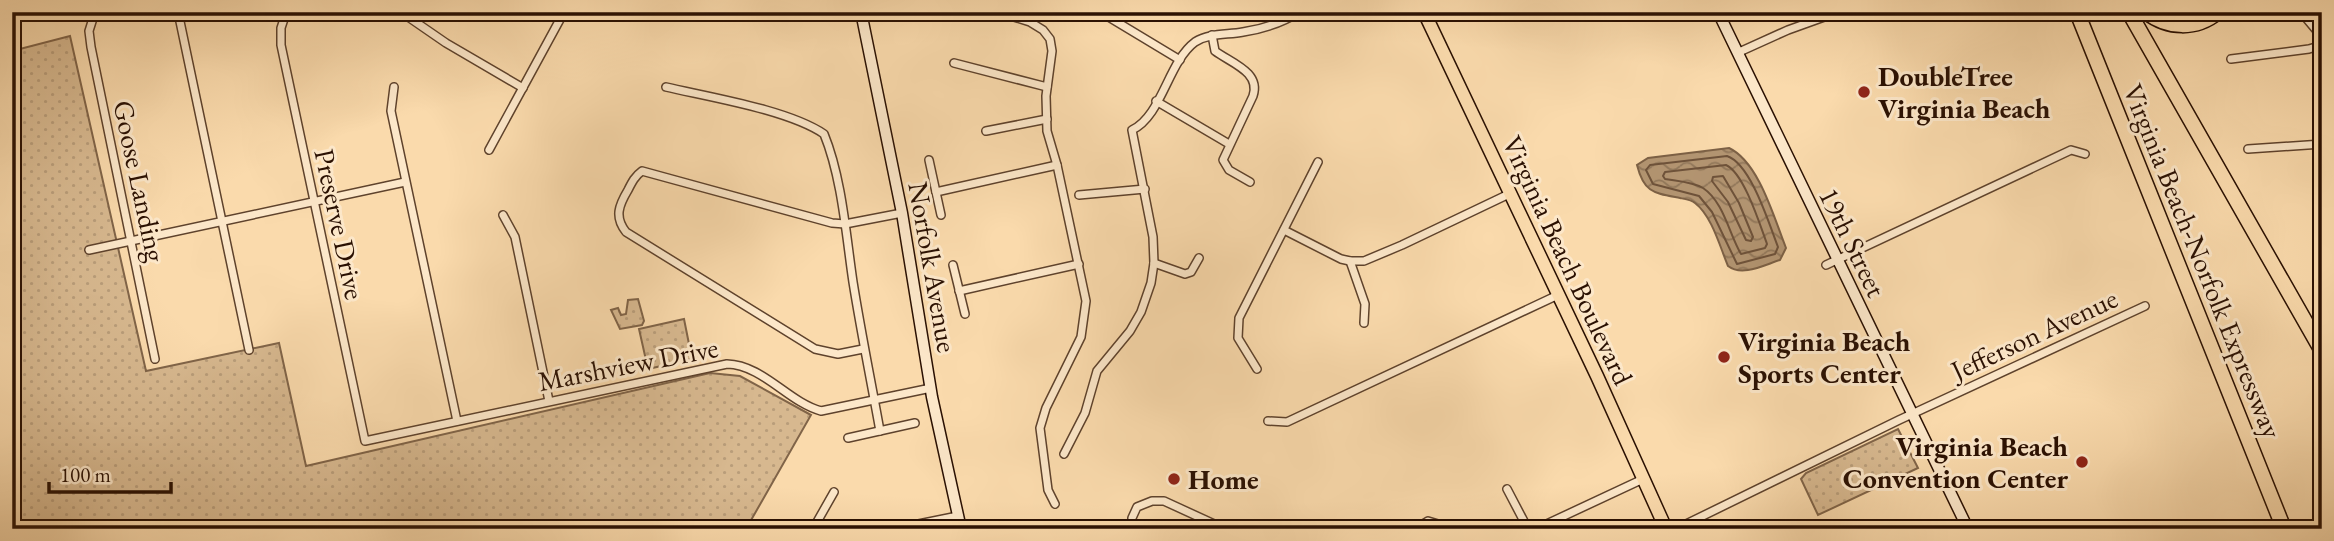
<svg xmlns="http://www.w3.org/2000/svg" width="2334" height="541" font-family="'EB Garamond',serif">
<style>
.grass{fill:url(#grass-dots);stroke:#806448;stroke-width:2}
.water{fill:url(#water-waves);stroke:#7c6045;stroke-width:2}
.lines{fill:none;stroke-linecap:round;stroke-linejoin:round}
.shore{stroke:#6e523a;stroke-width:2}
.street-casing{stroke:#5e422c;stroke-width:10}
.secondary-casing{stroke:#2a1002;stroke-width:13}
.primary-casing{stroke:#2a1002;stroke-width:15}
.highway-casing{stroke:#2a1002;stroke-width:17}
.street{stroke:#fce7c9;stroke-width:7}
.secondary{stroke:#fce7c9;stroke-width:10}
.primary{stroke:#fadaac;stroke-width:12}
.highway{stroke:#fadaac;stroke-width:14}
.poi-dot{fill:#8f2418;stroke:#fce7c9;stroke-width:2.5}
.labels{text-anchor:middle;dominant-baseline:central;stroke-width:6;stroke-linejoin:round;paint-order:stroke}
.poi-label{font-size:28px;font-weight:bold;fill:#2a1002;stroke:#fce7c9;text-anchor:start}
.street-label{font-size:28px;fill:#2a1002;stroke:#fce7c9}
</style>
<defs>
<pattern id="grass-dots" width="8" height="8" patternUnits="userSpaceOnUse" patternTransform="scale(1.75)"><rect width="8" height="8" fill="#d7b88f"/><path d="M2 2h.1M6 6h.1" fill="none" stroke="#b99d7a" stroke-width="1.8" stroke-linecap="round"/></pattern>
<pattern id="water-waves" width="16" height="10" patternUnits="userSpaceOnUse" patternTransform="scale(1.75)"><rect width="16" height="10" fill="#b39572"/><path d="M0 5q4-4 8 0t8 0" fill="none" stroke="#92785b"/></pattern>
</defs>
<rect width="100%" height="100%" fill="#fadaac"/>
<filter id="stains"><feTurbulence type="fractalNoise" baseFrequency=".00286" numOctaves="4"/><feColorMatrix values="0 0 0 0 .2 0 0 0 0 .09 0 0 0 0 .02 0 0 0 .5 -.17"/></filter>
<radialGradient id="worn" r=".72"><stop offset=".6" stop-color="#630" stop-opacity="0"/><stop offset="1" stop-color="#630" stop-opacity=".3"/></radialGradient>
<g class="grass">
<path d="M 70,36 L 146,371 L 279,343 L 306,466 L 710,373 L 740,376 L 811,415 L 746,529 L 12,529 L 12,51 Z"/>
<path d="M 638,299 L 644,321 L 642,325 L 620,329 L 611,310 L 618,308 L 621,315 L 626,314 L 628,300 Z"/>
<path d="M 684,319 L 692,359 L 648,369 L 639,329 Z"/>
<path d="M 1898,429 L 1918,468 L 1818,515 L 1801,479 L 1806,473 Z"/>
</g>
<path class="water" d="M 1729,148 C 1759,162 1774,218 1786,248 L 1780,260 C 1764,265 1742,277 1728,266 C 1720,247 1712,216 1695,203 C 1692,200 1685,199 1680,198 C 1654,193 1644,193 1637,165 L 1648,158 Z"/>
<g class="lines">
<g class="shore">
<path d="M 1727,156 C 1751,164 1769,224 1778,247 L 1775,254 L 1737,264 L 1712,212 L 1699,196 L 1653,184 L 1646,170 L 1650,165 Z"/>
<path d="M 1726,165 C 1744,173 1760,225 1767,244 L 1765,248 L 1741,254 C 1729,234 1724,202 1703,188 C 1693,182 1676,181 1665,179 L 1663,176 L 1665,172 Z"/>
<path d="M 1723,176 L 1739,203 L 1753,237 L 1751,241 L 1746,240 L 1728,202 L 1712,181 L 1713,177 Z"/>
</g>
<defs>
<g id="street">
<path d="M 95,12 L 89,31 L 91,47 L 155,359"/>
<path d="M 178,12 L 249,350"/>
<path d="M 401,12 L 446,43 L 523,88"/>
<path d="M 998,12 L 1030,22 L 1043,30 L 1050,39 L 1052,51 L 1046,96 L 1047,131 L 1057,165 L 1086,301 L 1081,337 L 1046,408 L 1040,428 L 1048,490 L 1055,504"/>
<path d="M 1104,12 L 1107,16 L 1180,60"/>
<path d="M 2301,12 L 2322,37"/>
<path d="M 285,16 L 281,28 L 281,45 L 365,441 L 727,364 C 763,365 788,402 821,411 L 931,388"/>
<path d="M 1212,35 L 1215,51 C 1231,63 1261,72 1253,96 L 1223,160 L 1229,170 L 1250,182"/>
<path d="M 12,36 L 15,37"/>
<path d="M 1737,53 L 1788,30 L 1838,12"/>
<path d="M 2231,59 L 2309,49 L 2322,45"/>
<path d="M 954,63 L 1047,87"/>
<path d="M 394,87 L 391,111 L 457,421"/>
<path d="M 666,87 C 709,97 789,110 824,134 C 842,178 846,235 853,282 C 861,332 871,381 880,431"/>
<path d="M 1156,101 L 1229,144"/>
<path d="M 986,131 L 1047,119"/>
<path d="M 2248,149 L 2322,144"/>
<path d="M 489,150 L 564,12"/>
<path d="M 929,160 L 941,215"/>
<path d="M 936,192 L 1057,165"/>
<path d="M 1079,195 L 1145,189"/>
<path d="M 503,215 L 515,237 L 549,401"/>
<path d="M 1284,230 L 1341,259 L 1350,261 L 1364,261 L 1402,245 L 1509,194"/>
<path d="M 89,250 L 405,182"/>
<path d="M 1350,261 L 1365,304 L 1364,323"/>
<path d="M 1154,263 L 1185,274 L 1191,272 L 1199,258"/>
<path d="M 953,265 L 965,314"/>
<path d="M 1826,265 L 2071,150 L 2085,154"/>
<path d="M 959,291 L 1079,264"/>
<path d="M 863,349 L 838,354 L 815,349 L 626,232 C 614,217 619,205 628,190 C 632,182 635,176 642,171 L 832,223 L 845,224 L 902,213"/>
<path d="M 1257,369 L 1238,338 L 1239,318 L 1318,162"/>
<path d="M 1268,421 L 1287,422 L 1558,295"/>
<path d="M 848,438 L 915,423"/>
<path d="M 1064,454 L 1085,413 L 1097,371 L 1130,331 L 1141,312 L 1151,283 L 1154,263 L 1153,237 L 1132,130 C 1162,116 1168,62 1195,42 C 1209,33 1227,35 1243,32 C 1262,29 1282,23 1299,12"/>
<path d="M 1507,489 L 1528,529"/>
<path d="M 813,529 L 834,492"/>
<path d="M 894,529 L 958,516"/>
<path d="M 1132,529 L 1132,518 L 1137,507 L 1152,501 L 1164,501 L 1225,529"/>
<path d="M 1415,529 L 1428,521 L 1438,524 L 1444,529"/>
<path d="M 1536,529 L 1643,479"/>
<path d="M 1676,529 L 1899,420 L 2145,306"/>
</g>
<g id="secondary">
<path d="M 861,12 L 902,213 L 932,397 L 961,529"/>
<path d="M 1718,12 L 1968,529"/>
</g>
<path id="primary" d="M 1424,12 L 1597,376 L 1666,529"/>
<g id="highway">
<path d="M 2077,12 L 2284,529"/>
<path d="M 2129,12 L 2322,351"/>
<path d="M 2146,12 C 2168,29 2196,30 2218,12"/>
</g>
</defs>
<use href="#street" class="street-casing"/>
<use href="#secondary" class="secondary-casing"/>
<use href="#primary" class="primary-casing"/>
<use href="#highway" class="highway-casing"/>
<use href="#street" class="street"/>
<use href="#secondary" class="secondary"/>
<use href="#primary" class="primary"/>
<use href="#highway" class="highway"/>
</g>
<g class="poi-dot">
<circle cx="1864" cy="92" r="7"/>
<circle cx="1724" cy="357" r="7"/>
<circle cx="2082" cy="462" r="7"/>
<circle cx="1174" cy="479" r="7"/>
</g>
<g class="labels">
<g class="poi-label">
<text x="1878" y="76">DoubleTree<tspan x="1878" dy="32">Virginia Beach</tspan></text>
<text x="1738" y="341">Virginia Beach<tspan x="1738" dy="32">Sports Center</tspan></text>
<text x="2068" y="446" text-anchor="end">Virginia Beach<tspan x="2068" dy="32">Convention Center</tspan></text>
<text x="1188" y="479">Home</text>
</g>
<g class="street-label">
<text transform="translate(140 181) rotate(78)">Goose Landing</text>
<text transform="translate(340 224) rotate(78)">Preserve Drive</text>
<text transform="translate(1853 242) rotate(64)">19th Street</text>
<text transform="translate(1568 260) rotate(65)">Virginia Beach Boulevard</text>
<text transform="translate(2203 261) rotate(68)">Virginia Beach-Norfolk Expressway</text>
<text transform="translate(933 267) rotate(80)">Norfolk Avenue</text>
<text transform="translate(2034 334) rotate(-25)">Jefferson Avenue</text>
<text transform="translate(628 364) rotate(-11)">Marshview Drive</text>
</g>
</g>
<rect width="2334" height="541" fill="none" stroke="#fadaac" stroke-width="42"/>
<rect x="14" y="14" width="2306" height="513" fill="none" stroke="#2a1002" stroke-width="3.5"/>
<rect x="21" y="21" width="2292" height="499" fill="none" stroke="#2a1002" stroke-width="2"/>
<path d="M49 482v10h122v-10" fill="none" stroke="#2a1002" stroke-width="3.5"/>
<text x="60" y="482" font-size="21" fill="#2a1002" stroke="#fce7c9" stroke-width="5" paint-order="stroke">100 m</text>
<rect width="100%" height="100%" filter="url(#stains)"/>
<rect width="100%" height="100%" fill="url(#worn)"/>
</svg>
